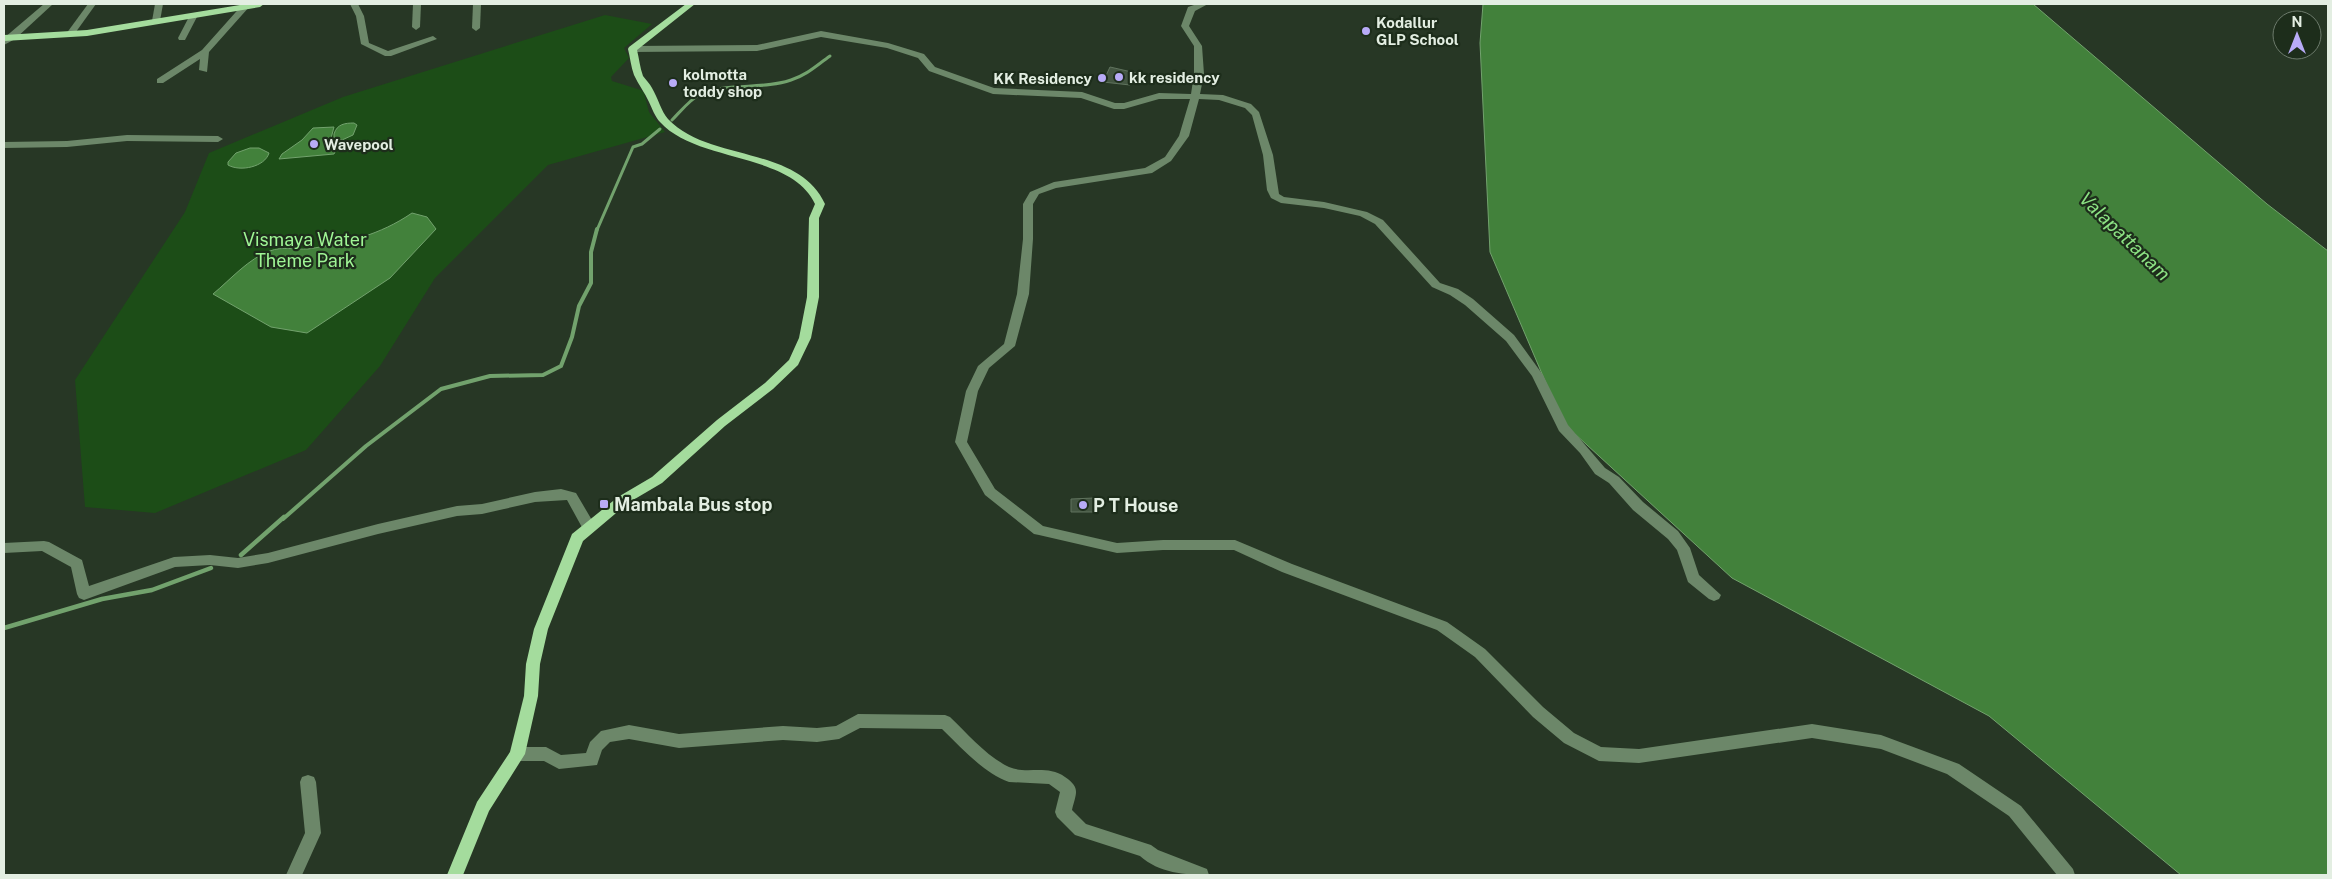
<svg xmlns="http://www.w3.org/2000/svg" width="2332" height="879" font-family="'Public Sans',sans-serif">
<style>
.green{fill:#1c4d17}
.water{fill:#42813b;stroke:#72a26d}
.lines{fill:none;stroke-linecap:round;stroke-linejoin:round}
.stream-far2{stroke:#72a26d;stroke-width:3}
.stream-far1{stroke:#72a26d;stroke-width:4}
.stream{stroke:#72a26d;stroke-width:4.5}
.building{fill:#435541;stroke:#60735e}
.minor{fill:#6c8769;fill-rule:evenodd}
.major{fill:#a4dc9d;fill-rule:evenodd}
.poi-dot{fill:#b8abf7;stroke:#1d2d1b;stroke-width:2}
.labels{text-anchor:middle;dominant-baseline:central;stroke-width:4.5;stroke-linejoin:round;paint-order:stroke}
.far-poi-label{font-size:15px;font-weight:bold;fill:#e3eee2;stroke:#1d2d1b;text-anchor:start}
.park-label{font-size:18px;fill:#9ff595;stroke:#1d2d1b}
.poi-label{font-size:18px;font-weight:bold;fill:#e3eee2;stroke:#1d2d1b;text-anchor:start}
.water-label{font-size:19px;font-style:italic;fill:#8ce283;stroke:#1d2d1b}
</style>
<rect width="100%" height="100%" fill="#273725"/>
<path class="green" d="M 605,15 L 652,24 L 624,48 L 629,58 L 611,77 L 612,81 L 641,90 L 644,93 L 649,112 L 665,132 L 548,165 L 435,278 L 380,366 L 306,450 L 155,513 L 85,507 L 75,380 L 185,212 L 209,153 L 343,97 Z"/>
<g class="water">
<path d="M 1483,4 L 2033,4 L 2267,204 L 2328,251 L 2328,875 L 2181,875 L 1989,716 L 1732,578 L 1563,423 L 1490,252 L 1480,43 Z"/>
<path d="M 354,123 L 357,125 L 353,135 L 342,140 L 334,138 L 334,134 C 337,124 345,123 354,123 Z"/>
<path d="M 334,127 L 330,142 L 335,152 L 334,154 L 279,159 L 282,154 L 302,140 L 313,128 Z"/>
<path d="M 250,148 L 259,148 L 269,153 C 265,167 240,172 228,165 L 228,162 L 236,153 Z"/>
<path d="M 412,213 L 427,217 L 436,229 L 390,278 L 307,333 L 271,327 L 213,294 C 230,280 249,258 270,251 C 282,246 296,250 308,249 C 346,243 380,235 412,213 Z"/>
</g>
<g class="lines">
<g class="stream-far2">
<path d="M 672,120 C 680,112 690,99 701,94 C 729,82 763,90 791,80 C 807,75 817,65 830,56"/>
<path d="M 597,230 L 633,147 L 642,144 L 660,129"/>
</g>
<path class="stream-far1" d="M 283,519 L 366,446 L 441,389 L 490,376 L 543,375 L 561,366 L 572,337 L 579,306 L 591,283 L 591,252 L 597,229"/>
<g class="stream">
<path d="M 241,555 L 284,517"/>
<path d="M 4,628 L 102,599 L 152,590 L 211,568"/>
</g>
</g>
<g class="building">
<path d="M 1110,67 L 1136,73 L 1130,85 L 1103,82 Z"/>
<path d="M 1094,498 L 1095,512 L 1071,512 L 1071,499 Z"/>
</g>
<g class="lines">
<g class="minor">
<path d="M 44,4 L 53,4 L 15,39 L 4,45 L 4,38 Z"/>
<path d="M 88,4 L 96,4 L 73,36 L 67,36 L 66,34 Z"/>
<path d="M 155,4 L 163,4 L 160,21 L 156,24 L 152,21 Z"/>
<path d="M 243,4 L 250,6 L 209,52 L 207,72 L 199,70 L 200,59 L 163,83 L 157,83 L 157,79 L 202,50 Z"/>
<path d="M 350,4 L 358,4 L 364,16 L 369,43 L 388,51 L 433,36 L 437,39 L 391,56 L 385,56 L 361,44 L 356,16 Z"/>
<path d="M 413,4 L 421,4 L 420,27 L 416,30 L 412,27 Z"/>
<path d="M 473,4 L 481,4 L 480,28 L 476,31 L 472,28 Z"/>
<path d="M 1197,4 L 1208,4 L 1195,11 L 1189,26 L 1202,46 L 1204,74 L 1200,94 L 1223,95 L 1251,104 L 1259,112 L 1273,155 L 1279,194 L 1284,197 L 1324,202 L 1367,212 L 1383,220 L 1440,283 L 1458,289 L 1473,299 L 1514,335 L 1543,375 L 1568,425 L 1605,468 L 1619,477 L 1643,502 L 1678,531 L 1690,548 L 1699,575 L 1721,595 L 1719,599 L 1714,601 L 1709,599 L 1688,582 L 1677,550 L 1668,539 L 1633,510 L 1609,483 L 1595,474 L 1580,453 L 1559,431 L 1532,376 L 1506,341 L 1465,305 L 1450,295 L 1432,287 L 1375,224 L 1360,216 L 1324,208 L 1281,203 L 1271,198 L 1267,190 L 1263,155 L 1252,115 L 1245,108 L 1219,100 L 1199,99 L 1189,136 L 1171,161 L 1152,173 L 1056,188 L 1039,194 L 1033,204 L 1033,239 L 1029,294 L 1015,346 L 989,368 L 978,391 L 967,442 L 995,489 L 1043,526 L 1117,543 L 1163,540 L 1235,540 L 1292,564 L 1447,622 L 1485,649 L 1543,707 L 1574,733 L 1601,747 L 1639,749 L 1812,724 L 1881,735 L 1959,764 L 2021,806 L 2073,869 L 2075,875 L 2057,875 L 2009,816 L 1947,774 L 1881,749 L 1812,738 L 1639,763 L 1599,761 L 1564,743 L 1533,717 L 1475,657 L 1437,630 L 1282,572 L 1234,550 L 1163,550 L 1117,553 L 1039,535 L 1034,534 L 985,495 L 955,442 L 966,391 L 978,366 L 1004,344 L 1017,294 L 1023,239 L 1023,204 L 1030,192 L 1054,182 L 1145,168 L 1165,157 L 1179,136 L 1190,99 L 1159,99 L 1124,109 L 1114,109 L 1081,98 L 993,94 L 929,71 L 918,58 L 887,48 L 821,37 L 757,51 L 632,52 L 628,49 L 632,46 L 757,45 L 821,31 L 888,43 L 924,54 L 935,67 L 994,88 L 1082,92 L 1115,103 L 1124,103 L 1159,93 L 1191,94 L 1194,74 L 1194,46 L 1181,26 L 1188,7 Z"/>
<path d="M 191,13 L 198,15 L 185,40 L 179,40 L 178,38 Z"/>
<path d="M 127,135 L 218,136 L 223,139 L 218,142 L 127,141 L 67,147 L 4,148 L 4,142 L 67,141 Z"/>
<path d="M 561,489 L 576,493 L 596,527 L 594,531 L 584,531 L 567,500 L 535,502 L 482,514 L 457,516 L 378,534 L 268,563 L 238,568 L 210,565 L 175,567 L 84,600 L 79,598 L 77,594 L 71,567 L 42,551 L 4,553 L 4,543 L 44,541 L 49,542 L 82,560 L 89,586 L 174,557 L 210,555 L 238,558 L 268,553 L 378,524 L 457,506 L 482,504 L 535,492 Z"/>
<path d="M 858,714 L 945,715 L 950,717 C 968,734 986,756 1009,767 C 1027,775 1046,764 1065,777 C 1081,788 1076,793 1072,810 L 1086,824 L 1151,845 L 1158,850 L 1207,869 L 1209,875 C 1185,875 1159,873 1140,856 L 1075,835 L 1057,817 L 1055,812 L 1060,792 L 1049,784 L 1009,782 C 982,772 962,748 942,729 L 860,728 L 839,739 L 817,742 L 783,740 L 679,748 L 629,739 L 610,742 L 602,750 L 597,765 L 559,769 L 544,761 L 517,761 L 512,759 L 509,754 L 512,749 L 517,747 L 546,747 L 561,755 L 586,753 L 590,742 L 601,731 L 629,725 L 679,734 L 783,726 L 817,728 L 836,726 Z"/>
<path d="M 308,775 L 314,777 L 316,782 L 321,833 L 302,875 L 286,875 L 305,833 L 300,782 L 302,777 Z"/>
</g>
<g class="major">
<path d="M 246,4 L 264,4 L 260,7 L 87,36 L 4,41 L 4,35 L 87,30 Z"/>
<path d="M 686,4 L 695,4 L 637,50 C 639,58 640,68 643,76 C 646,80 650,84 652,88 C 658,98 661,111 668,119 C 708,162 798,145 825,204 L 819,218 L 819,297 L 811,338 L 798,365 L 773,389 L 725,426 L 662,483 L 628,503 L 583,541 L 548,629 L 540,664 L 538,696 L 525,754 L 489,811 L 463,875 L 447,875 L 477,802 L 510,752 L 524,696 L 526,664 L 534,629 L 572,534 L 618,497 L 652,477 L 717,420 L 765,383 L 789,360 L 799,338 L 807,297 L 809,218 L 815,204 C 791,152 697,163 660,122 C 655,117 652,108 649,102 C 645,93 638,84 634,75 C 631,67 630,57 628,49 L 629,47 Z"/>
</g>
</g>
<g class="poi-dot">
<circle cx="1366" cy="31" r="5"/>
<circle cx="1119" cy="77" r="5"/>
<circle cx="1102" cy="78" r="5"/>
<circle cx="673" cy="83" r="5"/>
<circle cx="314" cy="144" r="5"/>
<rect x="599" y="499" width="10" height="10" rx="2.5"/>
<circle cx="1083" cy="505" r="5"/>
</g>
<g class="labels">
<g class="far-poi-label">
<text x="1376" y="22">Kodallur<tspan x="1376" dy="17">GLP School</tspan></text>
<text x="683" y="74">kolmotta<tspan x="683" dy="17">toddy shop</tspan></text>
<text x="1129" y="77">kk residency</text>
<text x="1092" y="78" text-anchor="end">KK Residency</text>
<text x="324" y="144">Wavepool</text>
</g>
<g class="park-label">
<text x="305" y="239">Vismaya Water<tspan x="305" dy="21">Theme Park</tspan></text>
</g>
<g class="poi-label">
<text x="614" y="504">Mambala Bus stop</text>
<text x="1093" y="505">P T House</text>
</g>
<g class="water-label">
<text transform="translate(2125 236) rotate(44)">Valapattanam</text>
</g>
</g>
<rect width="2332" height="879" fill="none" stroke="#e3eee2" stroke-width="10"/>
<g transform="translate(2297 35)"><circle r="24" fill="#1d2d1b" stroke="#6c7a6b"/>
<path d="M0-4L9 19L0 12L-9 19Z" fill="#b8abf7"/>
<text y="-8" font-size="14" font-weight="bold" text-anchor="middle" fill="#e3eee2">N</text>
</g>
</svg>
